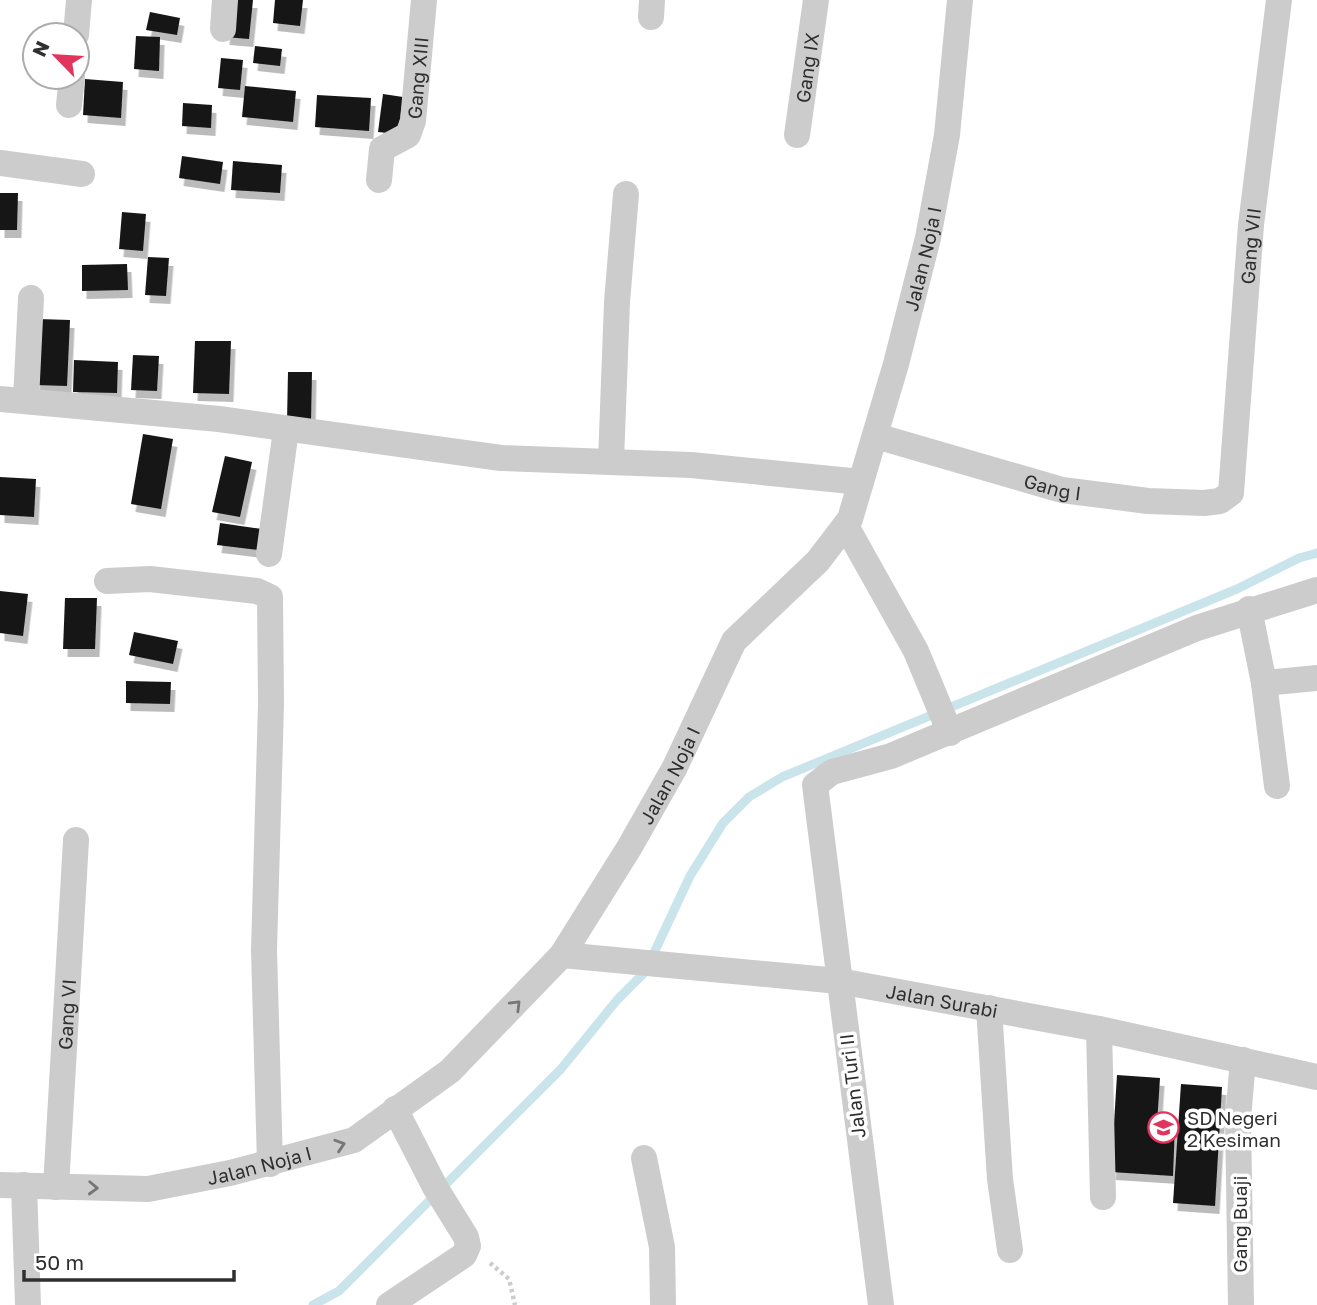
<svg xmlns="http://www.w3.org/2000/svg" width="1317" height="1305" font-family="'Golos Text',sans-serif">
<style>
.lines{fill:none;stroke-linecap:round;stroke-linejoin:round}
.stream{stroke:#cae4eb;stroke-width:9}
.building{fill:#161616;filter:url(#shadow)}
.path{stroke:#ccc;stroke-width:4.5;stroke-dasharray:3.5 3.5;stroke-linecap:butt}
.minor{stroke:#ccc;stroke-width:26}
.oneway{stroke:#767676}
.labels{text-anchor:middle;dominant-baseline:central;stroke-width:7;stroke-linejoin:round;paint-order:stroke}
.street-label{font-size:19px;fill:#2f2f2f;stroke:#fff}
.poi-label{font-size:19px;fill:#2f2f2f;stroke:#fff;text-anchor:start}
</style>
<defs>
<filter id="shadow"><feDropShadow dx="4.5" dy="8" stdDeviation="0" flood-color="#0004"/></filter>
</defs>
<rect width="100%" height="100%" fill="#fff"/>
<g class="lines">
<path class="stream" d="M 313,1305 L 339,1291 L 561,1069 L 617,1000 L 645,972 L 690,876 L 723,823 L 749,797 L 782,777 L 1237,589 L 1299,558 L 1317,553"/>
</g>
<g class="building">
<path d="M 229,0 L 253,0 L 249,39 L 225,37 Z"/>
<path d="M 275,0 L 303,0 L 300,26 L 273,23 Z"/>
<path d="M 150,12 L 180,18 L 177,35 L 146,30 Z"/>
<path d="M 136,36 L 160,37 L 159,71 L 134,69 Z"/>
<path d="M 255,46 L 282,49 L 280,66 L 253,63 Z"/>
<path d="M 221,58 L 243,60 L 240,90 L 218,88 Z"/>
<path d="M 85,79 L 123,82 L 121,118 L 83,115 Z"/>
<path d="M 245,86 L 296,91 L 293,122 L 242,117 Z"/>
<path d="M 383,94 L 403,97 L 398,134 L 378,132 Z"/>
<path d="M 317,95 L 371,98 L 369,131 L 315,127 Z"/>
<path d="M 183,103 L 212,105 L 211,128 L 182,126 Z"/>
<path d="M 182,156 L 223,162 L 220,184 L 179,178 Z"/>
<path d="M 233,161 L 282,165 L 280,193 L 231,190 Z"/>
<path d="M 0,193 L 18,193 L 17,230 L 0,230 Z"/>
<path d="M 122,212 L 146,214 L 143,251 L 119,249 Z"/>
<path d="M 148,257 L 169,258 L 166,296 L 145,295 Z"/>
<path d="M 127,264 L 128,290 L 82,291 L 82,265 Z"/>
<path d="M 38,319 L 70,320 L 67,386 L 35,385 Z"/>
<path d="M 195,341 L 231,341 L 229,394 L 193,393 Z"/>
<path d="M 133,355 L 159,356 L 157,391 L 131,390 Z"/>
<path d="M 74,360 L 118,362 L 117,393 L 73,392 Z"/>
<path d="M 288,372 L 312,372 L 311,421 L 287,421 Z"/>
<path d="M 143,434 L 173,439 L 161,509 L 131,504 Z"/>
<path d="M 225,456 L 252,462 L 240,517 L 212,512 Z"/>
<path d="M 0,477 L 36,479 L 34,517 L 0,515 Z"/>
<path d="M 220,523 L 262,529 L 259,550 L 217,545 Z"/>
<path d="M 0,591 L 28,594 L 23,636 L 0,633 Z"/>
<path d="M 65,598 L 97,598 L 95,649 L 63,649 Z"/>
<path d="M 134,632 L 178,641 L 173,664 L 129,655 Z"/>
<path d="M 126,681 L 171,682 L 170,704 L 126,703 Z"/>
<path d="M 1117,1075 L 1160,1078 L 1157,1124 L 1175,1125 L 1173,1176 L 1111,1172 Z"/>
<path d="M 1181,1084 L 1222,1087 L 1215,1206 L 1173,1203 Z"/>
</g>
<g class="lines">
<path class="path" d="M 490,1263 L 509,1279 L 515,1305"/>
<g class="minor">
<path d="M 651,17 L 652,0"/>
<path d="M 223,29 L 225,0"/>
<path d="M 76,35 L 79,0"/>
<path d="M 69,105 L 72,77"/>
<path id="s1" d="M 797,135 L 816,0"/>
<path d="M 0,163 L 82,174"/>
<path id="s2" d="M 379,180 L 382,149 L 408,135 L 413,121 L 424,0"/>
<path d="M 0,399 L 219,419 L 501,458 L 691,465 L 861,482"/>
<path d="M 26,400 L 31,298"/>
<path id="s3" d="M 876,436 L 1062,490 L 1148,501 L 1204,503 L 1220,501 L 1231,493 L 1251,225 L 1279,0"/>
<path d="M 611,461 L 617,302 L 626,194"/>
<path d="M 846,526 L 916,651 L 950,733"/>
<path d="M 269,554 L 286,430"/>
<path d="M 107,581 L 150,579 L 257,591 L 270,597 L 271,704 L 264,950 L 270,1164"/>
<path d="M 1249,609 L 1264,683 L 1277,786"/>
<path d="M 1264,683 L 1317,678"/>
<path id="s4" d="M 562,955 L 839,981 L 1099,1029 L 1317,1077"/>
<path d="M 989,1008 L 1000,1179 L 1010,1250"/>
<path d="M 1099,1029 L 1103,1197"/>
<path d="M 644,1158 L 662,1247 L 663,1305"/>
<path id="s5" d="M 0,1185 L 148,1189 L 230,1173 L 354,1140 L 450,1071 L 562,955 L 629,848 L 675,767 L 734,641 L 818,561 L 850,519 L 896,364 L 928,238 L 947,135 L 960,0"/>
<path d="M 24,1185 L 28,1305"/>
<path id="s6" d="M 56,1187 L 76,840"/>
<path d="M 389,1305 L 464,1255 L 468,1246 L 466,1237 L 435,1187 L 395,1109"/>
<path d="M 881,1305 L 815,785 L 832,772 L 891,756 L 1197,628 L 1317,590"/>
<path d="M 1241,1305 L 1238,1119 L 1243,1060"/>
</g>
</g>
<defs><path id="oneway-chevron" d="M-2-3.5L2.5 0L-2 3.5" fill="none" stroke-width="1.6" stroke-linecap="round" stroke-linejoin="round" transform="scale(1.75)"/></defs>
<g class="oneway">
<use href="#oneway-chevron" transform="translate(516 1005) rotate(-45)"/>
<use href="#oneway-chevron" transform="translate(340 1145) rotate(-18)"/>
<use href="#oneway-chevron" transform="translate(93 1188) rotate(2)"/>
</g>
<defs>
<symbol id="school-ring" viewBox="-11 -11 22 22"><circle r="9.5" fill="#fff" stroke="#e2355d" stroke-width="1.5"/><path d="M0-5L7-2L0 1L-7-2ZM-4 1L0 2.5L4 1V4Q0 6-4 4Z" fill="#e2355d"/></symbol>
</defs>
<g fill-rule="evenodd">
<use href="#school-ring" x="1146" y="1110" width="35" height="35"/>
</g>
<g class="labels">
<g class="street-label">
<text stroke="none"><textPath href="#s1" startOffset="68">Gang IX</textPath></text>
<text stroke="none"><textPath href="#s2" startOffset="119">Gang XIII</textPath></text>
<text stroke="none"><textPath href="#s3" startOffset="614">Gang VII</textPath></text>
<text stroke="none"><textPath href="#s5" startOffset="1437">Jalan Noja I</textPath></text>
<text stroke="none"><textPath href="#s3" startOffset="184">Gang I</textPath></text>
<text stroke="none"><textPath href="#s5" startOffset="849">Jalan Noja I</textPath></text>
<text stroke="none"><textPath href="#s4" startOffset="383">Jalan Surabi</textPath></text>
<text stroke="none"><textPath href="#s6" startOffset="173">Gang VI</textPath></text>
<text transform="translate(852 1086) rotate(-97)">Jalan Turi II</text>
<text stroke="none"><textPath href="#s5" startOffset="262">Jalan Noja I</textPath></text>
<text transform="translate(1239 1224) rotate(-90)">Gang Buaji</text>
</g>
<g class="poi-label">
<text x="1187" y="1117">SD Negeri<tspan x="1187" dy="22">2 Kesiman</tspan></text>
</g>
</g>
<g transform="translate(56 56) rotate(295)"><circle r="33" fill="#ffffff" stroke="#acacac" stroke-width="2"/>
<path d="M0-5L12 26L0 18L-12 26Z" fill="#e2355d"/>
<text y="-10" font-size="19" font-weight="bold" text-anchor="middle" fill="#2f2f2f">N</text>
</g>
<path d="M24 1270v10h210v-10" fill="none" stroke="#2f2f2f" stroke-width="3.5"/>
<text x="35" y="1270" font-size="21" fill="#2f2f2f" stroke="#ffffff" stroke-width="5" paint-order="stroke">50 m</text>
</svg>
